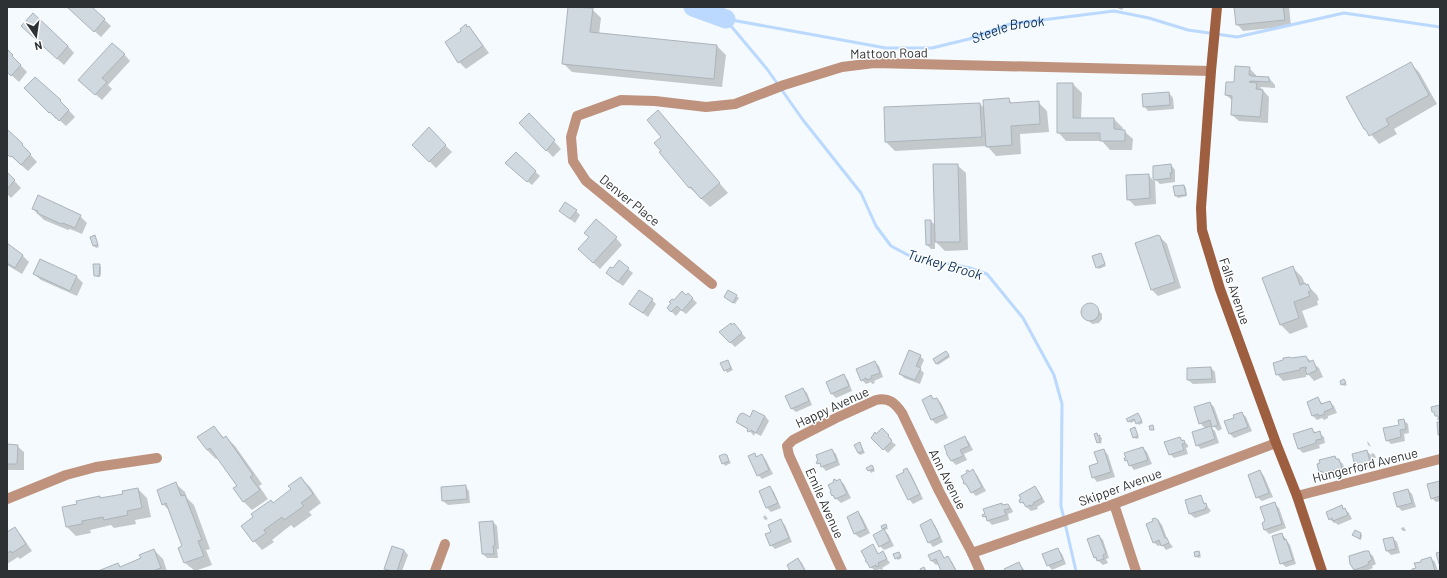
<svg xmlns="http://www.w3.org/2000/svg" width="1447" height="578" font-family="Barlow,sans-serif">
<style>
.shadow{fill:#0003}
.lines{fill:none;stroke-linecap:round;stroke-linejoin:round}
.stream{stroke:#bbd9fe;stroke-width:3}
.river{stroke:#bbd9fe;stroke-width:19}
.building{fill:#d0d9e0;stroke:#acb4bb}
.street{stroke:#be927d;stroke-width:10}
.secondary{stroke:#9e5f41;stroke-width:10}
.labels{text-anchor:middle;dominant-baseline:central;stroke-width:3;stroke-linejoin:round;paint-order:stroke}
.street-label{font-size:13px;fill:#2d3134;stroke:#fff}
.water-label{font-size:14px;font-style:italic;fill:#052b54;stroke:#fff}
</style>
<rect width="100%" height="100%" fill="#f4fafe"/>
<g class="shadow">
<path d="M 68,7 L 91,7 L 111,26 L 101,37 Z"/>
<path d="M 569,7 L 592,9 L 601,18 L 599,34 L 717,46 L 726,55 L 722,87 L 572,72 L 563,63 Z"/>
<path d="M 1115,7 L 1124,7 L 1122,10 Z"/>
<path d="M 1235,7 L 1289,7 L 1291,26 L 1243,31 L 1237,24 Z"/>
<path d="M 469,27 L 475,34 L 489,53 L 466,69 L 459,62 L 463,31 Z"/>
<path d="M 29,33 L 68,46 L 74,53 L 64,65 Z"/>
<path d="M 7,51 L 27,72 L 19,82 L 9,73 L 7,73 Z"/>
<path d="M 124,54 L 130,61 L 108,85 L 112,89 L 102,100 L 86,86 Z"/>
<path d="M 1410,63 L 1419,72 L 1437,104 L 1394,129 L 1397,134 L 1379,144 L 1369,132 Z"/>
<path d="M 1249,68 L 1256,75 L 1256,77 L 1269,78 L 1275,85 L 1275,88 L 1260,87 L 1269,97 L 1268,123 L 1239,121 L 1232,115 L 1233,101 L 1226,95 Z"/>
<path d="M 1073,84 L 1082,93 L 1081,119 L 1114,119 L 1123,128 L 1122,131 L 1124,131 L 1133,139 L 1132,150 L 1110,150 L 1102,141 L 1066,141 L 1058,132 Z"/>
<path d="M 26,88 L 60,101 L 75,117 L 66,126 L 57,118 L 56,119 Z"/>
<path d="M 1169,93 L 1173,98 L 1174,109 L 1148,111 L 1144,106 Z"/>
<path d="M 1009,100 L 1013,104 L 1038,102 L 1047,111 L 1049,132 L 1020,134 L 1021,154 L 996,156 L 987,146 L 895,151 L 886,142 L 980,104 L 984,108 Z"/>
<path d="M 658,112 L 728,193 L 710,207 L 690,188 L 660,153 L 662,151 L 663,137 Z"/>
<path d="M 536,121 L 561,149 L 553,157 L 520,123 Z"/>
<path d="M 429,129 L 452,152 L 436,168 L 413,145 Z"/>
<path d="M 7,131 L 29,151 L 28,152 L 37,162 L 28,171 L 7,153 Z"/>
<path d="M 516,154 L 540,176 L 532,185 L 511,167 Z"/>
<path d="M 957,165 L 966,173 L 968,250 L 945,251 L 935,241 L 935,249 L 931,249 L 927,245 L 931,221 L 936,226 Z"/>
<path d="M 1171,165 L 1175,170 L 1175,182 L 1160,184 L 1155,179 L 1156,204 L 1135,206 L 1128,199 L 1148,175 L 1154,181 L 1153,174 Z"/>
<path d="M 7,173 L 21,188 L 11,198 L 7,194 Z"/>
<path d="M 1184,186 L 1186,188 L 1187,196 L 1178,198 L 1176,196 Z"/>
<path d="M 33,209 L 80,216 L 87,223 L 82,234 L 70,229 L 68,230 L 44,220 Z"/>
<path d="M 560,211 L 576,211 L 580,215 L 575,223 Z"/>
<path d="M 95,237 L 99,247 L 96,248 L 94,246 Z"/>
<path d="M 1160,237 L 1167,244 L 1181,288 L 1158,296 L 1151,289 Z"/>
<path d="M 616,238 L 622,245 L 600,269 L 586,256 Z"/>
<path d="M 7,245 L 22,255 L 29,262 L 22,274 L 7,265 Z"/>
<path d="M 1101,254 L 1106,266 L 1099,269 L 1097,267 Z"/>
<path d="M 619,262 L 633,273 L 623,286 L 611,277 L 613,269 Z"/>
<path d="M 99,265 L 101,267 L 101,274 L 100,277 L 97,277 L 95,275 Z"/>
<path d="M 1293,268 L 1302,277 L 1305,284 L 1308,286 L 1317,295 L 1319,300 L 1317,301 L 1318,305 L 1302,311 L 1308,327 L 1290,334 L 1281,325 L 1264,278 Z"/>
<path d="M 34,274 L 76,276 L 83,283 L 77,296 L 41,280 Z"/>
<path d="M 728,291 L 739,298 L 735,304 L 727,299 Z"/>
<path d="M 688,294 L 697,303 L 686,314 L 681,310 L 676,316 L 668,308 L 674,301 L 686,296 Z"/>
<path d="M 652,300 L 656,304 L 648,317 L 630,304 Z"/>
<path d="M 1091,304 L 1102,314 L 1102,319 L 1099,323 L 1092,324 L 1083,316 L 1083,309 L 1086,305 Z"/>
<path d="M 738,329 L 746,338 L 735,347 L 730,342 Z"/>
<path d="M 948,354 L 950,357 L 938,365 L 936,363 Z"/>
<path d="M 920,356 L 924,360 L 920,369 L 924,373 L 920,384 L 904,378 L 900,373 Z"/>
<path d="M 1306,357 L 1319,368 L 1323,377 L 1314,381 L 1308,374 L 1306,375 L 1306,377 L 1283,381 L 1277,374 L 1291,359 Z"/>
<path d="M 728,361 L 733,370 L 727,373 L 722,363 Z"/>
<path d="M 875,362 L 879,366 L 883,377 L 874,381 L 875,383 L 872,384 L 871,382 L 866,384 L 862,380 Z"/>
<path d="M 1211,368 L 1215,372 L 1216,383 L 1193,384 L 1188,380 Z"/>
<path d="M 843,376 L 848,380 L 852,391 L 836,398 L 832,394 L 827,383 Z"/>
<path d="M 1344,380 L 1347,385 L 1344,386 L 1342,384 Z"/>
<path d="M 803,389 L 807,393 L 812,405 L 796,412 L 791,408 Z"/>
<path d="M 931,396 L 934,400 L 937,399 L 941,403 L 948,418 L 936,424 L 932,420 L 923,400 Z"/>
<path d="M 1318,398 L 1323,405 L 1330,402 L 1334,406 L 1337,413 L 1328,416 L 1328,418 L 1324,420 L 1322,418 L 1317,420 L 1313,416 L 1308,403 Z"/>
<path d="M 1210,403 L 1214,407 L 1222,429 L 1218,431 L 1213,425 L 1210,426 L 1215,431 L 1219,443 L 1201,449 L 1197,445 L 1206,429 L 1200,423 Z"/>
<path d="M 754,411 L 765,416 L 769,421 L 761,436 L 755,433 L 754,436 L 753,435 L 749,430 L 742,426 L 737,422 L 750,418 Z"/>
<path d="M 1242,413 L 1246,417 L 1252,431 L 1234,438 L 1230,434 L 1235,418 Z"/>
<path d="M 1139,416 L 1143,423 L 1139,425 L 1136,420 L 1131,423 L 1129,421 Z"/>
<path d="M 1403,420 L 1408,424 L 1409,433 L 1404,434 L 1405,441 L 1391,444 L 1387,440 Z"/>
<path d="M 214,427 L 224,438 L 226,437 L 235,446 L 262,484 L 259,486 L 268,499 L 252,510 L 243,501 L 238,486 L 218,458 L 216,459 L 207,450 Z"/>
<path d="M 1135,428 L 1139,438 L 1136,439 L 1134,437 Z"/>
<path d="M 882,429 L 892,440 L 891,441 L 896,445 L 888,453 L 872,438 Z"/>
<path d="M 1312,429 L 1316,433 L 1319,433 L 1324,437 L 1325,443 L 1319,445 L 1320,448 L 1303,453 L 1299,449 Z"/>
<path d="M 1097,434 L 1102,438 L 1101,444 L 1098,442 Z"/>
<path d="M 965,438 L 969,442 L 973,450 L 964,454 L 967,460 L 956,465 L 952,461 Z"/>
<path d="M 1180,438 L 1188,445 L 1188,447 L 1186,448 L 1188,454 L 1174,458 L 1170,454 Z"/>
<path d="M 1367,441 L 1369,443 L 1371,447 L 1368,445 Z"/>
<path d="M 860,443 L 865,453 L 860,455 L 858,453 Z"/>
<path d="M 7,445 L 17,446 L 24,452 L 24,470 L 8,470 L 7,473 Z"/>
<path d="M 1143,448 L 1147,452 L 1152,464 L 1134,470 L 1126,460 Z"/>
<path d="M 832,450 L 836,454 L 840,465 L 826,471 L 818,462 Z"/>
<path d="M 1104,450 L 1108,455 L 1115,477 L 1097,482 L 1093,477 Z"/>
<path d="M 1367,451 L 1372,456 L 1371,454 L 1373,453 L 1375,455 L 1376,458 L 1374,458 L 1371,456 L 1374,466 L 1360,470 L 1356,466 Z"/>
<path d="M 754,454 L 758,457 L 762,455 L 766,460 L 773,474 L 762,479 L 758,475 Z"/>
<path d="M 726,456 L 731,463 L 725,466 L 720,457 Z"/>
<path d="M 1335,457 L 1343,464 L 1345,472 L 1327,477 L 1324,475 L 1320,471 Z"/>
<path d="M 872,466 L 875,471 L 871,473 L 868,468 Z"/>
<path d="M 907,469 L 911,474 L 923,499 L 913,504 L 909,499 L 905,473 Z"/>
<path d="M 968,471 L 970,472 L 972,471 L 977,475 L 986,491 L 976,496 L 972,492 L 965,484 Z"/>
<path d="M 1260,471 L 1264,476 L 1273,497 L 1262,501 L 1257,497 Z"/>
<path d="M 301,478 L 310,487 L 321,503 L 309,512 L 312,515 L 294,528 L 291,525 L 272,540 L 274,542 L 262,550 L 254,541 Z"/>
<path d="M 839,480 L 844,484 L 851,498 L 841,503 L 832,495 L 836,481 Z"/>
<path d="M 1440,482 L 1440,501 L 1436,502 L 1432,498 Z"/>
<path d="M 176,484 L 185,492 L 187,498 L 194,505 L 210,549 L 206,550 L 212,565 L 195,571 L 185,563 L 183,547 L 169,510 L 163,504 Z"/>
<path d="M 465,486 L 469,491 L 470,503 L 448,505 L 443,501 Z"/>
<path d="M 770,487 L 774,492 L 781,508 L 771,512 L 767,508 L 760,492 Z"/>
<path d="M 1035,487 L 1039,492 L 1045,502 L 1037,507 L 1038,509 L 1031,511 L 1020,501 Z"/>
<path d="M 138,489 L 147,498 L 151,517 L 135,520 L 136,524 L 114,528 L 111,525 L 90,530 L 91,533 L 76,536 L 67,527 L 63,508 L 78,505 L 99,497 L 102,499 L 124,495 Z"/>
<path d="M 1408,490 L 1412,494 L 1416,507 L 1402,511 L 1398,507 L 1394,494 Z"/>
<path d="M 1200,497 L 1211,511 L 1209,512 L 1209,513 L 1195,518 L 1190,514 L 1186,500 Z"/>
<path d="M 1274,503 L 1279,508 L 1286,528 L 1269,534 L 1265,530 L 1263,523 L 1266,522 Z"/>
<path d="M 1008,505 L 1012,509 L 1013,512 L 1008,514 L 1009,520 L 992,525 L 984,516 Z"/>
<path d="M 1342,507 L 1349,513 L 1352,519 L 1338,525 L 1336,523 L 1334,523 L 1330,519 Z"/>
<path d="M 858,512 L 862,517 L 870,533 L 860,538 L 855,534 L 848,517 Z"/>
<path d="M 765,515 L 768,519 L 765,520 L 763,517 Z"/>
<path d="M 1158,520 L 1162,525 L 1168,541 L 1173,547 L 1166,550 L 1162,545 L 1158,546 L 1153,542 Z"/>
<path d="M 781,521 L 785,525 L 792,542 L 775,549 L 771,545 L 772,532 Z"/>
<path d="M 931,521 L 935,525 L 943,542 L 933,547 L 929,542 Z"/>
<path d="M 493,522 L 497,526 L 499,549 L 497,549 L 498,558 L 487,558 L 483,554 Z"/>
<path d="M 886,525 L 888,529 L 884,530 L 888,534 L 894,546 L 884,550 L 880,546 L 874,535 L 885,530 L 883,528 Z"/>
<path d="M 1404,527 L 1406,531 L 1403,531 L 1401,529 L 1401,528 Z"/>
<path d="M 14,528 L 21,535 L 32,551 L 20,559 L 18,557 L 7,564 L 7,533 Z"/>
<path d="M 1360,533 L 1362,535 L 1361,540 L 1353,535 Z"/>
<path d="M 1282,534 L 1290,545 L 1296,564 L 1286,567 L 1281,563 Z"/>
<path d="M 1099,536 L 1103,540 L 1109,558 L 1106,559 L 1108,563 L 1103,565 L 1094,557 Z"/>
<path d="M 1393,538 L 1397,542 L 1400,553 L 1391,555 L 1387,551 Z"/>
<path d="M 872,546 L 879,554 L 882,552 L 890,563 L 882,568 L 883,570 L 882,570 L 880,569 L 875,571 L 866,562 Z"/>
<path d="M 154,550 L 163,559 L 167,571 L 101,571 L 118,564 L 121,567 L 142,559 Z"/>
<path d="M 404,550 L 408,555 L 402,571 L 388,571 L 385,568 Z"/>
<path d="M 1058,550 L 1062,554 L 1066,564 L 1052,570 L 1048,565 Z"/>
<path d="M 940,551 L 945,559 L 948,557 L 952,562 L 957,571 L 942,571 L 938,564 L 936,565 L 932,561 Z"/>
<path d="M 1199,552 L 1201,557 L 1198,558 L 1196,556 Z"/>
<path d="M 1368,552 L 1373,556 L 1376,564 L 1372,566 L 1373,568 L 1366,571 L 1357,571 L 1355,569 Z"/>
<path d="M 899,553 L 902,558 L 898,560 L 896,558 Z"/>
<path d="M 1431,558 L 1435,562 L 1438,571 L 1414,571 Z"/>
<path d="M 798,559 L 802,563 L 806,571 L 792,571 Z"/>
<path d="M 1019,563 L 1025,571 L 1006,571 Z"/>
</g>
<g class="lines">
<g class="stream">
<path id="s1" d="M 726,19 L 886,48 L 932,48 L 969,39 L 1010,24 L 1114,11 L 1149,18 L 1188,30 L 1237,37 L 1344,13 L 1440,27"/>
<path d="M 726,20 L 767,69 L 803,120 L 861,193 L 876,226 L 891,246 L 910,256 L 970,268 L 987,274 L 1023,318 L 1054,375 L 1062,404 L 1061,506 L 1076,571"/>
</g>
<path class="river" d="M 693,7 L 726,19"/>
</g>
<g class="building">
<path d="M 67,7 L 92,7 L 105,19 L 94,32 Z"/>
<path d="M 568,7 L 593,8 L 590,32 L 717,45 L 714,79 L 562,64 Z"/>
<path d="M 1234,7 L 1283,7 L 1285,20 L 1236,25 Z"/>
<path d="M 33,13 L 68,46 L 57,59 L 21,26 Z"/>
<path d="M 466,24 L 467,27 L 469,26 L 483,46 L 458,63 L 445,42 L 461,31 L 460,29 Z"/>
<path d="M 112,43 L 125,54 L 102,78 L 107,82 L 95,95 L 78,80 Z"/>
<path d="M 7,49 L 13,55 L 12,56 L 21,65 L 11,76 L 7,72 Z"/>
<path d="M 1411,62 L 1429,95 L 1386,119 L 1389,125 L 1369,136 L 1366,130 L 1364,129 L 1346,97 Z"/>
<path d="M 1235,66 L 1250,67 L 1249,75 L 1251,75 L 1251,76 L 1269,77 L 1269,82 L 1251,81 L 1249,82 L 1257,83 L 1256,89 L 1263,90 L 1260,117 L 1231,115 L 1232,96 L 1225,95 L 1226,82 L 1234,82 Z"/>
<path d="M 35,77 L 61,100 L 60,101 L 69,110 L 59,121 L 50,112 L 49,113 L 24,88 Z"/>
<path d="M 1057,83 L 1073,83 L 1073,118 L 1114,118 L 1114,129 L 1125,130 L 1125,141 L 1100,141 L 1100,133 L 1057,133 Z"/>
<path d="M 1169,92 L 1170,105 L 1143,107 L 1142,94 Z"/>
<path d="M 1009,98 L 1010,103 L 1039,101 L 1040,124 L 1011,126 L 1012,145 L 986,147 L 983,100 Z"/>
<path d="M 980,103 L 982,137 L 885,142 L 884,107 Z"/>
<path d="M 658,110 L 720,183 L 701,199 L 691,187 L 689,188 L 659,152 L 661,151 L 654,143 L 661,137 L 647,120 Z"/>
<path d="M 529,113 L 555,140 L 546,151 L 519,123 Z"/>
<path d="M 429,127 L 446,145 L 429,162 L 412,145 Z"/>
<path d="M 7,129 L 23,144 L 22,145 L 31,154 L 21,165 L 12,156 L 10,157 L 7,154 Z"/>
<path d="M 516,152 L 536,171 L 527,182 L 505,163 Z"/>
<path d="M 933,164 L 958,164 L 960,242 L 935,242 Z"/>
<path d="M 1171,164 L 1172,173 L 1170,173 L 1171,178 L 1155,180 L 1153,179 L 1153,166 Z"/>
<path d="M 7,172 L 15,180 L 7,189 Z"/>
<path d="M 1149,174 L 1150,198 L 1127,200 L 1126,175 Z"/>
<path d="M 1184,185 L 1186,195 L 1175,196 L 1173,186 Z"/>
<path d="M 38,195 L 81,215 L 75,228 L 63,223 L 61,224 L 37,213 L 38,211 L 32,209 Z"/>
<path d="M 565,202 L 577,210 L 570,219 L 559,211 Z"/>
<path d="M 596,219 L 617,237 L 593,263 L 578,249 L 589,237 L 584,233 Z"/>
<path d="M 925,220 L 931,220 L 931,245 L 926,245 Z"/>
<path d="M 95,235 L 98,245 L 93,246 L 90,237 Z"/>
<path d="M 1158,235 L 1160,236 L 1175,282 L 1151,290 L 1135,243 Z"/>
<path d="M 7,243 L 23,255 L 15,268 L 7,263 Z"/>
<path d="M 1101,253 L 1105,264 L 1096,268 L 1092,256 Z"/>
<path d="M 40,259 L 77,276 L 70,291 L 33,274 Z"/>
<path d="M 619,260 L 629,268 L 618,282 L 606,273 L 610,267 L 613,268 Z"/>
<path d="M 93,264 L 100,264 L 99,276 L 94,276 Z"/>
<path d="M 1293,266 L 1300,285 L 1305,283 L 1306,285 L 1308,284 L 1311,291 L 1308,292 L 1310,296 L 1294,302 L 1299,318 L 1280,325 L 1262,278 Z"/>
<path d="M 639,290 L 653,299 L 643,313 L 629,304 Z"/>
<path d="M 728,290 L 737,295 L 733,303 L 724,297 Z"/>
<path d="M 682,291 L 686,295 L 688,293 L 693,298 L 682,311 L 677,306 L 671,312 L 667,308 L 671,303 L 669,302 L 672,299 L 674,300 Z"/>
<circle cx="1090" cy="312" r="9"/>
<path d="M 731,323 L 732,325 L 734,323 L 742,333 L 730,343 L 719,332 Z"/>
<path d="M 909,350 L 921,355 L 916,366 L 921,368 L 915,380 L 899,374 Z"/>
<path d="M 946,351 L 949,355 L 936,364 L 933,359 Z"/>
<path d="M 1306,356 L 1309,362 L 1313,360 L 1317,370 L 1307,375 L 1305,369 L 1307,368 L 1306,367 L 1300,368 L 1300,370 L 1276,375 L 1273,363 L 1283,360 L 1283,358 L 1290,357 L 1291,358 Z"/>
<path d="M 728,360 L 731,368 L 724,371 L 720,363 Z"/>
<path d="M 875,361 L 880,373 L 871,376 L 872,378 L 867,380 L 866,378 L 861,381 L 856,369 Z"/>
<path d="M 1211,367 L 1212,379 L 1187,380 L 1187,368 Z"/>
<path d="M 844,374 L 849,386 L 831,394 L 826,382 Z"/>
<path d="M 1344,379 L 1346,383 L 1341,385 L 1340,381 Z"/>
<path d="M 803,388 L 809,401 L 791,409 L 785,396 Z"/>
<path d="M 931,395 L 933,399 L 937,398 L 945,414 L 931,420 L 922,400 Z"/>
<path d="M 1318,397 L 1321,404 L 1330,401 L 1333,408 L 1324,412 L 1325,414 L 1319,416 L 1318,414 L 1312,416 L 1307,402 Z"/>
<path d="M 1210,402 L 1218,425 L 1212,427 L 1210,420 L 1199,424 L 1194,407 Z"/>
<path d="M 1440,405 L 1440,419 L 1438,420 L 1438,416 L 1435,416 L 1434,412 L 1432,412 L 1431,407 Z"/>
<path d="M 753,410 L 765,416 L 756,433 L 751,430 L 749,432 L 747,431 L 748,429 L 736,422 L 738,419 L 737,419 L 740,414 L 743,413 L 750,417 Z"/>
<path d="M 1242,412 L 1248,427 L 1229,434 L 1224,421 L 1234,418 L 1233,415 Z"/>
<path d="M 1138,413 L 1142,421 L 1136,424 L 1134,419 L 1128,422 L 1126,419 Z"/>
<path d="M 1404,419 L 1406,429 L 1400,430 L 1401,437 L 1386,441 L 1383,428 L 1399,425 L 1398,420 Z"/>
<path d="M 1437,422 L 1440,422 L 1440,435 L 1438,435 Z"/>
<path d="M 1153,425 L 1154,430 L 1150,430 L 1149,426 Z"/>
<path d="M 214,426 L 223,438 L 226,436 L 253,475 L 250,477 L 260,490 L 243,502 L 233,488 L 237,486 L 210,448 L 207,450 L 197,437 Z"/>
<path d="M 1211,426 L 1215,439 L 1196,446 L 1192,432 Z"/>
<path d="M 1135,427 L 1138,436 L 1133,438 L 1130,429 Z"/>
<path d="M 882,428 L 889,435 L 888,436 L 892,441 L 883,450 L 871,438 L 875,432 L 876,434 Z"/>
<path d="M 1312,428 L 1314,433 L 1320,431 L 1322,439 L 1316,440 L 1316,443 L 1298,449 L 1293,434 Z"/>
<path d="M 1097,433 L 1098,436 L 1100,435 L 1099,438 L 1100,442 L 1097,443 L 1094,434 Z"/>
<path d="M 965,436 L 969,446 L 960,450 L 963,456 L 951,461 L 946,453 L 947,453 L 944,446 Z"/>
<path d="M 1180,437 L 1182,441 L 1184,440 L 1185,443 L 1182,444 L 1184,450 L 1169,455 L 1164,442 Z"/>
<path d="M 860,442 L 863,451 L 858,453 L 854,445 Z"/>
<path d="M 7,444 L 18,445 L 17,464 L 7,464 Z"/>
<path d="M 1143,447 L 1148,460 L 1129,466 L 1127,460 L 1125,461 L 1124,458 L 1126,458 L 1124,453 Z"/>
<path d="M 832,449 L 837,461 L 821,467 L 820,463 L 817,464 L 816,462 L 818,461 L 816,455 Z"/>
<path d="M 1104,449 L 1111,472 L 1092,478 L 1089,466 L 1098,463 L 1094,452 Z"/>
<path d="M 1367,450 L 1370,462 L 1355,466 L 1352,454 Z"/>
<path d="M 755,453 L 756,457 L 762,454 L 769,470 L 757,476 L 748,456 Z"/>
<path d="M 724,454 L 727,455 L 729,461 L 722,464 L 719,456 Z"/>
<path d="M 1335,456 L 1336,459 L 1339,459 L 1342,468 L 1322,473 L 1322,471 L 1319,472 L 1317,464 L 1320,463 L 1319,460 Z"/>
<path d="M 872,465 L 874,469 L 868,471 L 866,468 Z"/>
<path d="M 907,468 L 920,494 L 908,500 L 896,476 L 904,472 L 903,470 Z"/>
<path d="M 973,469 L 982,487 L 971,493 L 966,484 L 964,484 L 963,482 L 964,482 L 961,476 L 967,473 L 966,471 L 968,470 L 969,472 Z"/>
<path d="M 1260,470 L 1269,493 L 1256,498 L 1248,475 Z"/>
<path d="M 301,477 L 313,494 L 301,503 L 304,506 L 284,520 L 282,517 L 264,530 L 266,533 L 253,542 L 241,526 L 253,517 L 251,514 L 271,500 L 273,503 L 291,489 L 288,486 Z"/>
<path d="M 835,479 L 836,481 L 840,479 L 847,494 L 835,499 L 833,495 L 832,496 L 830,492 L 831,491 L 828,485 L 834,482 L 833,480 Z"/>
<path d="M 1440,481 L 1440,496 L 1431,499 L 1427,484 Z"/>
<path d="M 176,482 L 181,496 L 185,495 L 202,540 L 198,541 L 204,556 L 184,563 L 178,548 L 182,546 L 166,503 L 162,505 L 157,490 Z"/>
<path d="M 466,485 L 467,499 L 442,501 L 441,487 Z"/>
<path d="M 770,486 L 778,503 L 766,508 L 759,491 Z"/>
<path d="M 1035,486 L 1042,498 L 1033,503 L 1034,504 L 1031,506 L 1030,505 L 1026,507 L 1023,502 L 1020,503 L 1019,500 L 1021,499 L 1019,495 Z"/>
<path d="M 138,488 L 142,508 L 127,511 L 128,515 L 104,520 L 103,517 L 82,521 L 82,524 L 66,527 L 62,507 L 77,504 L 76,501 L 100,496 L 100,498 L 123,494 L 122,491 Z"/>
<path d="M 1408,489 L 1412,503 L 1397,507 L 1393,493 Z"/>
<path d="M 1201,495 L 1204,504 L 1206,503 L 1207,507 L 1205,508 L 1206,509 L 1189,514 L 1185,500 Z"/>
<path d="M 1275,502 L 1282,524 L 1264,530 L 1262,523 L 1265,521 L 1260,507 Z"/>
<path d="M 1002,503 L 1002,505 L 1008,504 L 1010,508 L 1004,510 L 1006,515 L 987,521 L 986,516 L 983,517 L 982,515 L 985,514 L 983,509 Z"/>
<path d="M 1342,505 L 1343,509 L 1345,508 L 1348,515 L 1333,521 L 1332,518 L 1329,520 L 1326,512 Z"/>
<path d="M 858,511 L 866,529 L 854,534 L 847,517 Z"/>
<path d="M 1155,518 L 1158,520 L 1165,538 L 1167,538 L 1169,543 L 1161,546 L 1159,540 L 1153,543 L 1146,524 L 1153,521 L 1152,519 Z"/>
<path d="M 781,519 L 789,538 L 770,546 L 765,534 L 771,532 L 768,525 Z"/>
<path d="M 931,519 L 940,537 L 928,543 L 920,525 Z"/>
<path d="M 493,521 L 495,545 L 493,546 L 494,554 L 482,554 L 479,522 Z"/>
<path d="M 886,524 L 887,527 L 882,529 L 881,526 Z"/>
<path d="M 15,527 L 26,544 L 12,553 L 11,551 L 7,553 L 7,532 Z"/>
<path d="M 884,529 L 890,541 L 879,547 L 873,535 Z"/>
<path d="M 1355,530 L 1361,533 L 1360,539 L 1352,535 Z"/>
<path d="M 1282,533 L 1284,540 L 1286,539 L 1293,560 L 1280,564 L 1272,536 Z"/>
<path d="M 1099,535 L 1106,553 L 1103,555 L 1104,559 L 1097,561 L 1096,557 L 1094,558 L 1087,539 Z"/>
<path d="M 1393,537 L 1396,549 L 1386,551 L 1383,539 Z"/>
<path d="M 873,544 L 878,554 L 883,551 L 887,559 L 878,563 L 879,566 L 877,567 L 876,565 L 870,568 L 867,562 L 866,562 L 865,561 L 866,560 L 861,551 Z"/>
<path d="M 392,546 L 404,550 L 397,571 L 392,571 L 384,569 Z"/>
<path d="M 1058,548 L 1063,560 L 1047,566 L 1042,554 Z"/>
<path d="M 154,549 L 161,568 L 153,571 L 98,571 L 118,563 L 120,567 L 141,558 L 139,555 Z"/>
<path d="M 940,550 L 944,558 L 948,556 L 956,571 L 941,571 L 936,559 L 931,561 L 928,555 Z"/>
<path d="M 1199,551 L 1200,555 L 1195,557 L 1194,552 Z"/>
<path d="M 1365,551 L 1369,551 L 1372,560 L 1368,562 L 1369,564 L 1363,567 L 1354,570 L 1350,564 L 1349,556 Z"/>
<path d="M 899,552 L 901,556 L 895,559 L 893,554 Z"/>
<path d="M 1440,552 L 1440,564 L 1439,564 L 1436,553 Z"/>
<path d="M 1431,557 L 1435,571 L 1412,571 L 1412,569 L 1416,568 L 1414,563 L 1421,562 L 1421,560 Z"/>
<path d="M 798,558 L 805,571 L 790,571 L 787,565 Z"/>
<path d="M 1019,562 L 1023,571 L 1005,571 L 1004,569 Z"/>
<path d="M 924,567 L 926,571 L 921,571 L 920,569 Z"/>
</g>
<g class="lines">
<g class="street">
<path d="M 712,284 L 586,181 L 573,161 L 571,137 L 577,116 L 621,100 L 655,101 L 706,107 L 735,104 L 784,85 L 842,67 L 874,63 L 1211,71"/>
<path d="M 1297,496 L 1440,459"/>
<path d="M 7,499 L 66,475 L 96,467 L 157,458"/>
<path d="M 1114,504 L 1136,571"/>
<path d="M 972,553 L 1114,504 L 1276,443"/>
<path d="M 435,571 L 445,544"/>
<path d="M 842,571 L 789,455 L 787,446 L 793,440 L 836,418 L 876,400 C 889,397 895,403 902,413 L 939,491 L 972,553 L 980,571"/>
</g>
<path class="secondary" d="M 1217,7 L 1211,71 L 1201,208 L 1202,230 L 1220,289 L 1276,443 L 1297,496 L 1322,571"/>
</g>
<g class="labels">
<g class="street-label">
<text transform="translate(889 53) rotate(-1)">Mattoon Road</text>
<text transform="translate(630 200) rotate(39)">Denver Place</text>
<text transform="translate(1235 291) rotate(71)">Falls Avenue</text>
<text transform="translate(832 407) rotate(-25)">Happy Avenue</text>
<text transform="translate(1365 465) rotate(-14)">Hungerford Avenue</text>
<text transform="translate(948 479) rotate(63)">Ann Avenue</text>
<text transform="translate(1120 487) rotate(-20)">Skipper Avenue</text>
<text transform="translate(825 503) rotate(66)">Emile Avenue</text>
</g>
<g class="water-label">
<text stroke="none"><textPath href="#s1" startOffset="287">Steele Brook</textPath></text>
<text transform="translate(945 264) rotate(16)">Turkey Brook</text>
</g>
</g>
<rect width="1447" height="578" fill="none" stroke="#2d3134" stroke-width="16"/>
<g transform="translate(36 36) rotate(167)" stroke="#ffffff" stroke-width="3" paint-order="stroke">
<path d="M0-3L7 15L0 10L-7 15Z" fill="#2d3134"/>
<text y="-6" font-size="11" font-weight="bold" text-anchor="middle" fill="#2d3134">N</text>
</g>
</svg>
